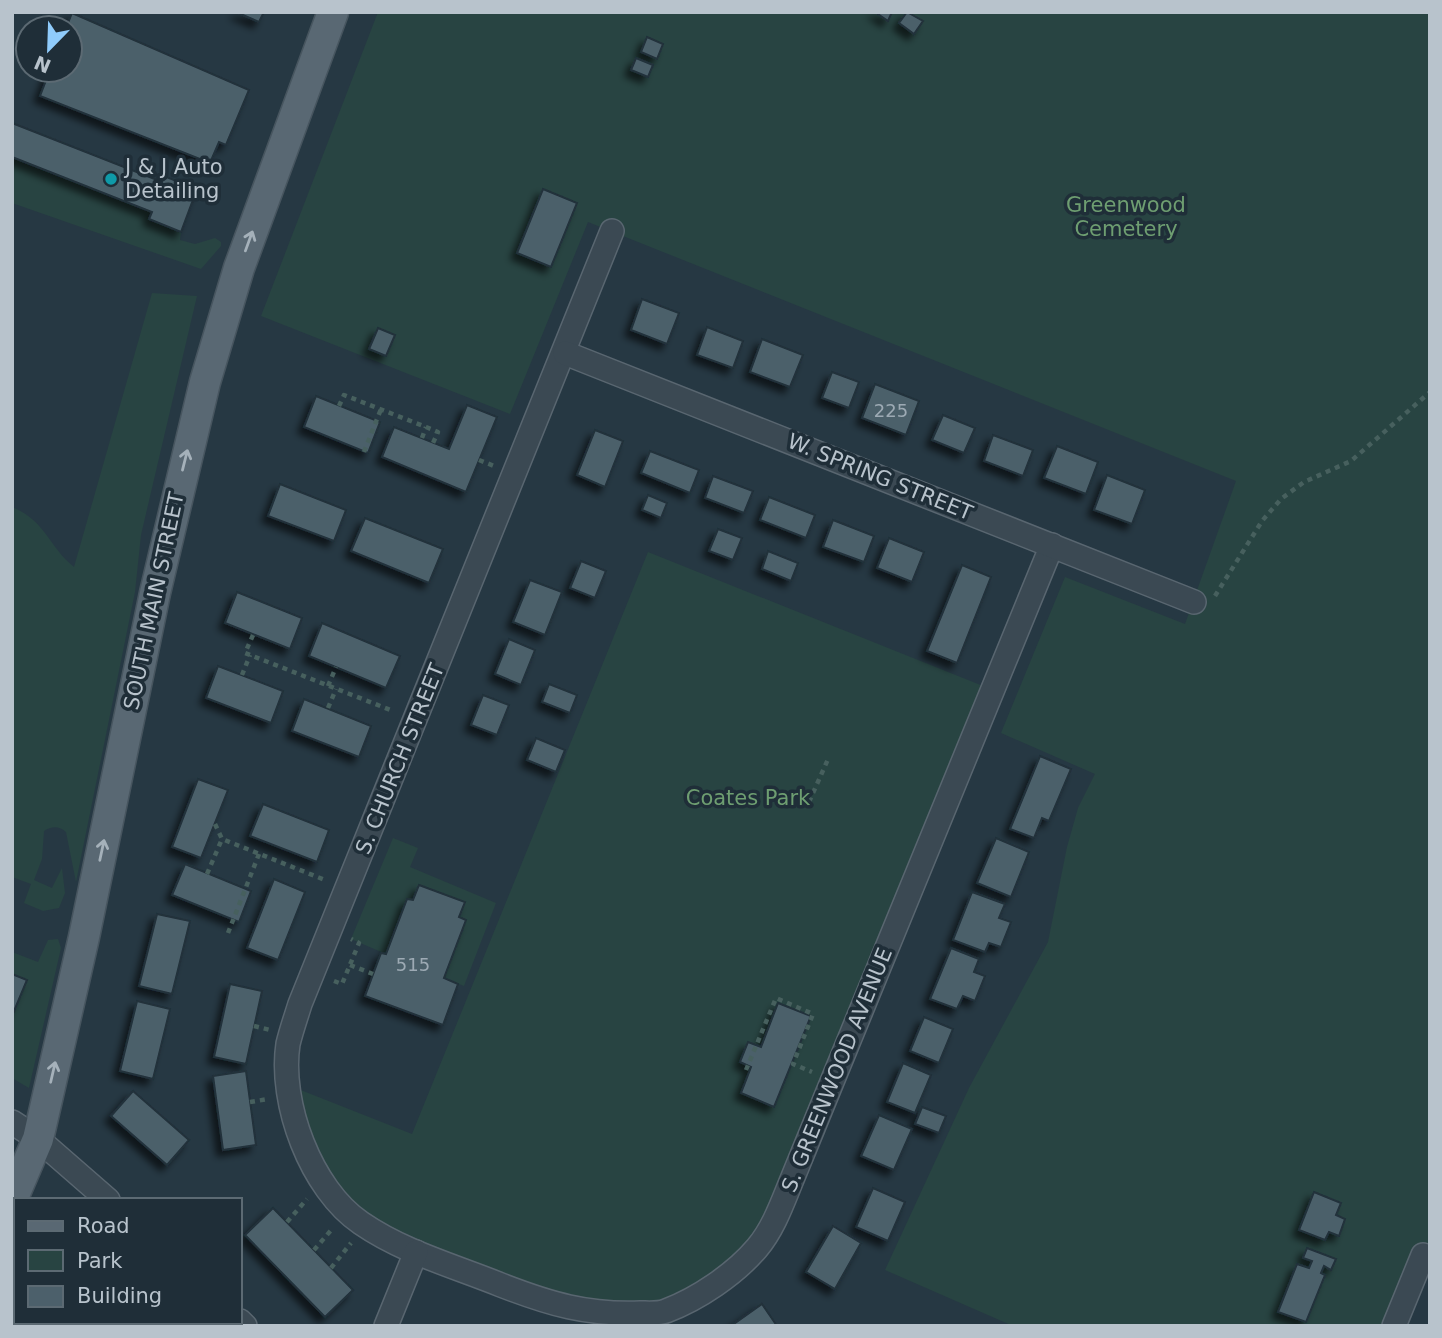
<svg xmlns="http://www.w3.org/2000/svg" width="1442" height="1338" font-family="'DejaVu Sans',sans-serif">
<style>
.green{fill:#284442}
.building{fill:#4c606b;stroke:#21303a;stroke-width:2;filter:url(#shadow)}
.lines{fill:none;stroke-linecap:round;stroke-linejoin:round}
.minor-casing{stroke:#596670;stroke-width:26}
.major-casing{stroke:#47555f;stroke-width:33}
.path{stroke:#47605e;stroke-width:4.5;stroke-dasharray:5 5;stroke-linecap:butt}
.minor{stroke:#3b4953;stroke-width:23}
.major{stroke:#596873;stroke-width:30}
.oneway{stroke:#a5b1ba}
.culture-dot{fill:#0f9aa8;stroke:#1f2e38;stroke-width:2.5}
.labels{text-anchor:middle;dominant-baseline:central;stroke-width:7;stroke-linejoin:round;paint-order:stroke}
.number-label{font-size:18px;fill:#9daab4}
.poi-label{font-size:21px;fill:#b8c3cc;stroke:#1f2e38;text-anchor:start}
.park-label{font-size:21px;fill:#6e9e71;stroke:#1f2e38}
.street-label{font-size:21px;fill:#b8c3cc;stroke:#1f2e38}
</style>
<defs>
<filter id="shadow"><feDropShadow dx="-6" dy="6" stdDeviation="3.5" flood-color="#0009"/></filter>
</defs>
<rect width="100%" height="100%" fill="#263843"/>
<g class="green">
<path d="M 378,12 L 1430,12 L 1430,1258 L 1389,1326 L 1013,1326 L 885,1270 L 969,1088 L 1048,942 L 1067,847 L 1078,808 L 1095,774 L 1001,733 L 1065,577 L 1185,624 L 1236,481 L 588,222 L 510,414 L 261,316 Z"/>
<path d="M 12,157 L 152,212 L 149,219 L 181,232 L 180,240 L 195,244 L 215,238 L 221,242 L 221,246 L 201,269 L 12,203 Z"/>
<path d="M 152,293 L 197,296 L 141,535 L 135,592 L 76,882 L 66,832 C 59,826 52,826 44,831 L 42,859 L 34,880 L 52,888 L 62,868 L 65,893 L 59,908 L 43,911 L 24,903 L 31,884 L 12,877 L 12,507 C 46,521 48,546 74,567 Z"/>
<path d="M 648,552 L 993,690 L 776,1217 L 696,1295 L 625,1313 L 391,1241 L 333,1195 L 288,1085 L 412,1134 Z"/>
<path d="M 393,838 L 418,848 L 410,867 L 496,903 L 464,986 L 444,978 L 466,920 L 459,917 L 464,902 L 419,885 L 413,900 L 407,900 L 386,954 L 351,939 Z"/>
<path d="M 58,939 L 61,948 L 29,1088 L 12,1078 L 12,1016 L 26,980 L 12,974 L 12,952 L 38,962 L 48,940 Z"/>
<path d="M 85,1322 L 164,1322 L 162,1326 L 94,1326 Z"/>
</g>
<g class="building">
<path d="M 236,12 L 264,12 L 259,22 Z"/>
<path d="M 875,12 L 892,12 L 888,21 Z"/>
<path d="M 907,12 L 923,21 L 914,34 L 899,23 Z"/>
<path d="M 72,13 L 249,90 L 226,145 L 219,142 L 210,163 L 40,96 L 50,70 L 70,70 L 70,28 L 66,28 Z"/>
<path d="M 647,37 L 663,44 L 657,59 L 641,52 Z"/>
<path d="M 636,58 L 653,65 L 648,77 L 631,70 Z"/>
<path d="M 12,123 L 162,182 L 164,176 L 197,189 L 181,232 L 149,219 L 152,212 L 12,157 Z"/>
<path d="M 543,189 L 577,203 L 551,267 L 517,253 Z"/>
<path d="M 642,299 L 679,313 L 667,344 L 631,330 Z"/>
<path d="M 707,327 L 743,341 L 733,368 L 697,355 Z"/>
<path d="M 378,328 L 395,335 L 386,356 L 369,349 Z"/>
<path d="M 762,339 L 803,355 L 790,387 L 750,372 Z"/>
<path d="M 832,372 L 859,382 L 849,408 L 822,398 Z"/>
<path d="M 875,384 L 919,401 L 906,435 L 862,418 Z"/>
<path d="M 316,396 L 380,422 L 368,453 L 304,427 Z"/>
<path d="M 467,405 L 497,417 L 466,492 L 382,457 L 394,427 L 449,449 Z"/>
<path d="M 943,415 L 975,428 L 964,453 L 932,440 Z"/>
<path d="M 595,430 L 623,441 L 605,487 L 577,475 Z"/>
<path d="M 993,435 L 1033,450 L 1023,476 L 984,461 Z"/>
<path d="M 1057,446 L 1098,462 L 1086,494 L 1044,478 Z"/>
<path d="M 650,451 L 699,470 L 690,493 L 641,473 Z"/>
<path d="M 1107,475 L 1145,490 L 1132,524 L 1094,510 Z"/>
<path d="M 713,476 L 753,491 L 744,513 L 705,498 Z"/>
<path d="M 280,484 L 346,510 L 334,541 L 268,516 Z"/>
<path d="M 648,495 L 667,503 L 661,518 L 642,510 Z"/>
<path d="M 769,497 L 815,515 L 806,538 L 760,520 Z"/>
<path d="M 365,518 L 443,549 L 429,583 L 351,551 Z"/>
<path d="M 833,520 L 874,536 L 864,562 L 823,547 Z"/>
<path d="M 718,529 L 742,538 L 733,560 L 709,551 Z"/>
<path d="M 889,538 L 924,552 L 912,582 L 877,568 Z"/>
<path d="M 768,551 L 798,563 L 791,581 L 762,569 Z"/>
<path d="M 581,561 L 606,571 L 595,598 L 570,588 Z"/>
<path d="M 962,565 L 991,577 L 957,663 L 927,651 Z"/>
<path d="M 530,580 L 562,592 L 545,635 L 513,622 Z"/>
<path d="M 237,592 L 302,618 L 290,649 L 225,623 Z"/>
<path d="M 322,623 L 400,656 L 386,688 L 309,656 Z"/>
<path d="M 509,639 L 535,650 L 521,685 L 495,674 Z"/>
<path d="M 218,666 L 283,691 L 271,723 L 206,698 Z"/>
<path d="M 549,684 L 577,695 L 570,713 L 542,702 Z"/>
<path d="M 483,695 L 509,705 L 497,735 L 471,725 Z"/>
<path d="M 304,699 L 371,726 L 359,757 L 292,731 Z"/>
<path d="M 536,738 L 565,750 L 556,772 L 527,760 Z"/>
<path d="M 1040,756 L 1071,769 L 1049,821 L 1042,818 L 1034,838 L 1010,829 Z"/>
<path d="M 198,779 L 228,790 L 201,858 L 172,847 Z"/>
<path d="M 263,804 L 329,830 L 317,862 L 250,836 Z"/>
<path d="M 996,838 L 1029,852 L 1011,897 L 977,883 Z"/>
<path d="M 185,864 L 251,891 L 239,922 L 172,895 Z"/>
<path d="M 274,879 L 305,892 L 278,960 L 247,948 Z"/>
<path d="M 419,885 L 465,902 L 459,917 L 466,920 L 444,978 L 458,984 L 443,1025 L 365,996 L 381,953 L 386,954 L 407,899 L 413,900 Z"/>
<path d="M 972,892 L 1005,904 L 999,918 L 1011,922 L 1001,947 L 989,943 L 985,952 L 953,940 Z"/>
<path d="M 157,914 L 190,921 L 172,994 L 139,986 Z"/>
<path d="M 951,948 L 979,959 L 974,972 L 985,976 L 975,1001 L 963,996 L 957,1009 L 930,999 Z"/>
<path d="M 12,974 L 27,980 L 12,1016 Z"/>
<path d="M 230,984 L 262,991 L 246,1064 L 214,1057 Z"/>
<path d="M 137,1001 L 170,1009 L 153,1079 L 120,1071 Z"/>
<path d="M 778,1003 L 811,1016 L 774,1107 L 741,1093 L 751,1067 L 740,1062 L 748,1042 L 761,1047 Z"/>
<path d="M 924,1017 L 953,1029 L 939,1063 L 910,1051 Z"/>
<path d="M 903,1063 L 931,1075 L 915,1113 L 887,1102 Z"/>
<path d="M 246,1071 L 256,1145 L 223,1150 L 213,1076 Z"/>
<path d="M 133,1091 L 189,1140 L 167,1165 L 111,1116 Z"/>
<path d="M 922,1107 L 946,1116 L 939,1133 L 915,1124 Z"/>
<path d="M 879,1115 L 912,1129 L 894,1170 L 861,1156 Z"/>
<path d="M 873,1188 L 905,1202 L 888,1241 L 856,1227 Z"/>
<path d="M 1314,1192 L 1341,1203 L 1336,1215 L 1345,1219 L 1339,1236 L 1329,1232 L 1325,1240 L 1299,1230 Z"/>
<path d="M 273,1208 L 353,1290 L 325,1317 L 245,1235 Z"/>
<path d="M 833,1226 L 861,1243 L 835,1289 L 806,1272 Z"/>
<path d="M 1307,1248 L 1336,1259 L 1331,1270 L 1324,1266 L 1321,1273 L 1325,1275 L 1306,1322 L 1278,1312 L 1297,1264 L 1309,1268 L 1312,1261 L 1303,1258 Z"/>
<path d="M 762,1304 L 777,1326 L 731,1326 Z"/>
</g>
<g class="lines">
<defs>
<g id="minor">
<path d="M 612,231 L 300,1004 C 296,1017 291,1031 288,1044 C 279,1103 311,1189 361,1223 C 403,1252 454,1266 501,1285 C 550,1304 587,1315 640,1313 C 648,1313 659,1314 666,1311 C 698,1299 735,1274 757,1248 C 774,1228 783,1201 793,1177 L 1052,545"/>
<path d="M 565,353 L 1194,602"/>
<path d="M 12,1122 L 38,1139 L 108,1200"/>
<path d="M 240,1321 L 245,1326"/>
<path d="M 386,1326 L 416,1252"/>
<path d="M 1394,1326 L 1423,1255"/>
</g>
<path id="major" d="M 12,1200 L 38,1139 L 84,937 L 155,593 L 205,382 L 239,268 L 333,12"/>
</defs>
<use href="#minor" class="minor-casing"/>
<use href="#major" class="major-casing"/>
<g class="path">
<path d="M 339,406 L 344,395 L 426,427 L 438,432 L 433,443"/>
<path d="M 422,438 L 426,427"/>
<path d="M 364,452 L 381,409"/>
<path d="M 479,460 L 494,466"/>
<path d="M 1215,596 L 1262,521 L 1281,499 L 1304,482 L 1351,461 L 1430,392"/>
<path d="M 253,635 L 245,653 L 393,711"/>
<path d="M 242,675 L 250,655"/>
<path d="M 328,686 L 336,667"/>
<path d="M 328,708 L 336,689"/>
<path d="M 809,802 L 829,757"/>
<path d="M 215,824 L 222,839 L 325,880"/>
<path d="M 207,874 L 222,839"/>
<path d="M 228,933 L 259,854"/>
<path d="M 350,965 L 373,974"/>
<path d="M 334,981 L 342,984 L 359,943 L 351,939"/>
<path d="M 254,1026 L 270,1030"/>
<path d="M 746,1070 L 776,998 L 813,1014 L 793,1064 L 812,1072"/>
<path d="M 250,1102 L 268,1099"/>
<path d="M 287,1222 L 307,1199"/>
<path d="M 314,1250 L 333,1228"/>
<path d="M 331,1268 L 351,1243"/>
</g>
<use href="#minor" class="minor"/>
<use href="#major" class="major"/>
</g>
<defs><path id="oneway-shaft" d="M-6 0H5M1.5-3L5.5 0L1.5 3" fill="none" stroke-width="1.6" stroke-linecap="round" stroke-linejoin="round" transform="scale(1.75)"/></defs>
<g class="oneway">
<use href="#oneway-shaft" transform="translate(249 241) rotate(-70)"/>
<use href="#oneway-shaft" transform="translate(185 460) rotate(-76)"/>
<use href="#oneway-shaft" transform="translate(102 850) rotate(-78)"/>
<use href="#oneway-shaft" transform="translate(53 1072) rotate(-77)"/>
</g>
<circle class="culture-dot" cx="111" cy="179" r="7"/>
<g class="labels">
<g class="number-label">
<text x="891" y="410">225</text>
<text x="413" y="964">515</text>
</g>
<g class="poi-label">
<text x="125" y="167">J &amp; J Auto<tspan x="125" dy="24">Detailing</tspan></text>
</g>
<g class="park-label">
<text x="1126" y="205">Greenwood<tspan x="1126" dy="24">Cemetery</tspan></text>
<text x="748" y="798">Coates Park</text>
</g>
<g class="street-label">
<text transform="translate(880 477) rotate(22)">W. SPRING STREET</text>
<text transform="translate(154 601) rotate(-78)">SOUTH MAIN STREET</text>
<text transform="translate(400 759) rotate(-68)">S. CHURCH STREET</text>
<text transform="translate(837 1070) rotate(-68)">S. GREENWOOD AVENUE</text>
</g>
</g>
<rect width="1442" height="1338" fill="none" stroke="#b8c3cc" stroke-width="28"/>
<rect x="14" y="1198" width="228" height="126" fill="#1f2e38" stroke="#5c6a73" stroke-width="2"/>
<rect x="28" y="1221" width="35" height="10" fill="#596873" stroke="#5c6a73" stroke-width="2"/>
<text x="77" y="1233" font-size="21" fill="#b8c3cc">Road</text>
<rect x="28" y="1250" width="35" height="21" fill="#284442" stroke="#5c6a73" stroke-width="2"/>
<text x="77" y="1268" font-size="21" fill="#b8c3cc">Park</text>
<rect x="28" y="1286" width="35" height="21" fill="#4c606b" stroke="#5c6a73" stroke-width="2"/>
<text x="77" y="1303" font-size="21" fill="#b8c3cc">Building</text>
<g transform="translate(49 49) rotate(203)"><circle r="33" fill="#1f2e38" stroke="#5c6a73" stroke-width="2"/>
<path d="M0-5L12 26L0 18L-12 26Z" fill="#8fcbfb"/>
<text y="-10" font-size="19" font-weight="bold" text-anchor="middle" fill="#b8c3cc">N</text>
</g>
</svg>
